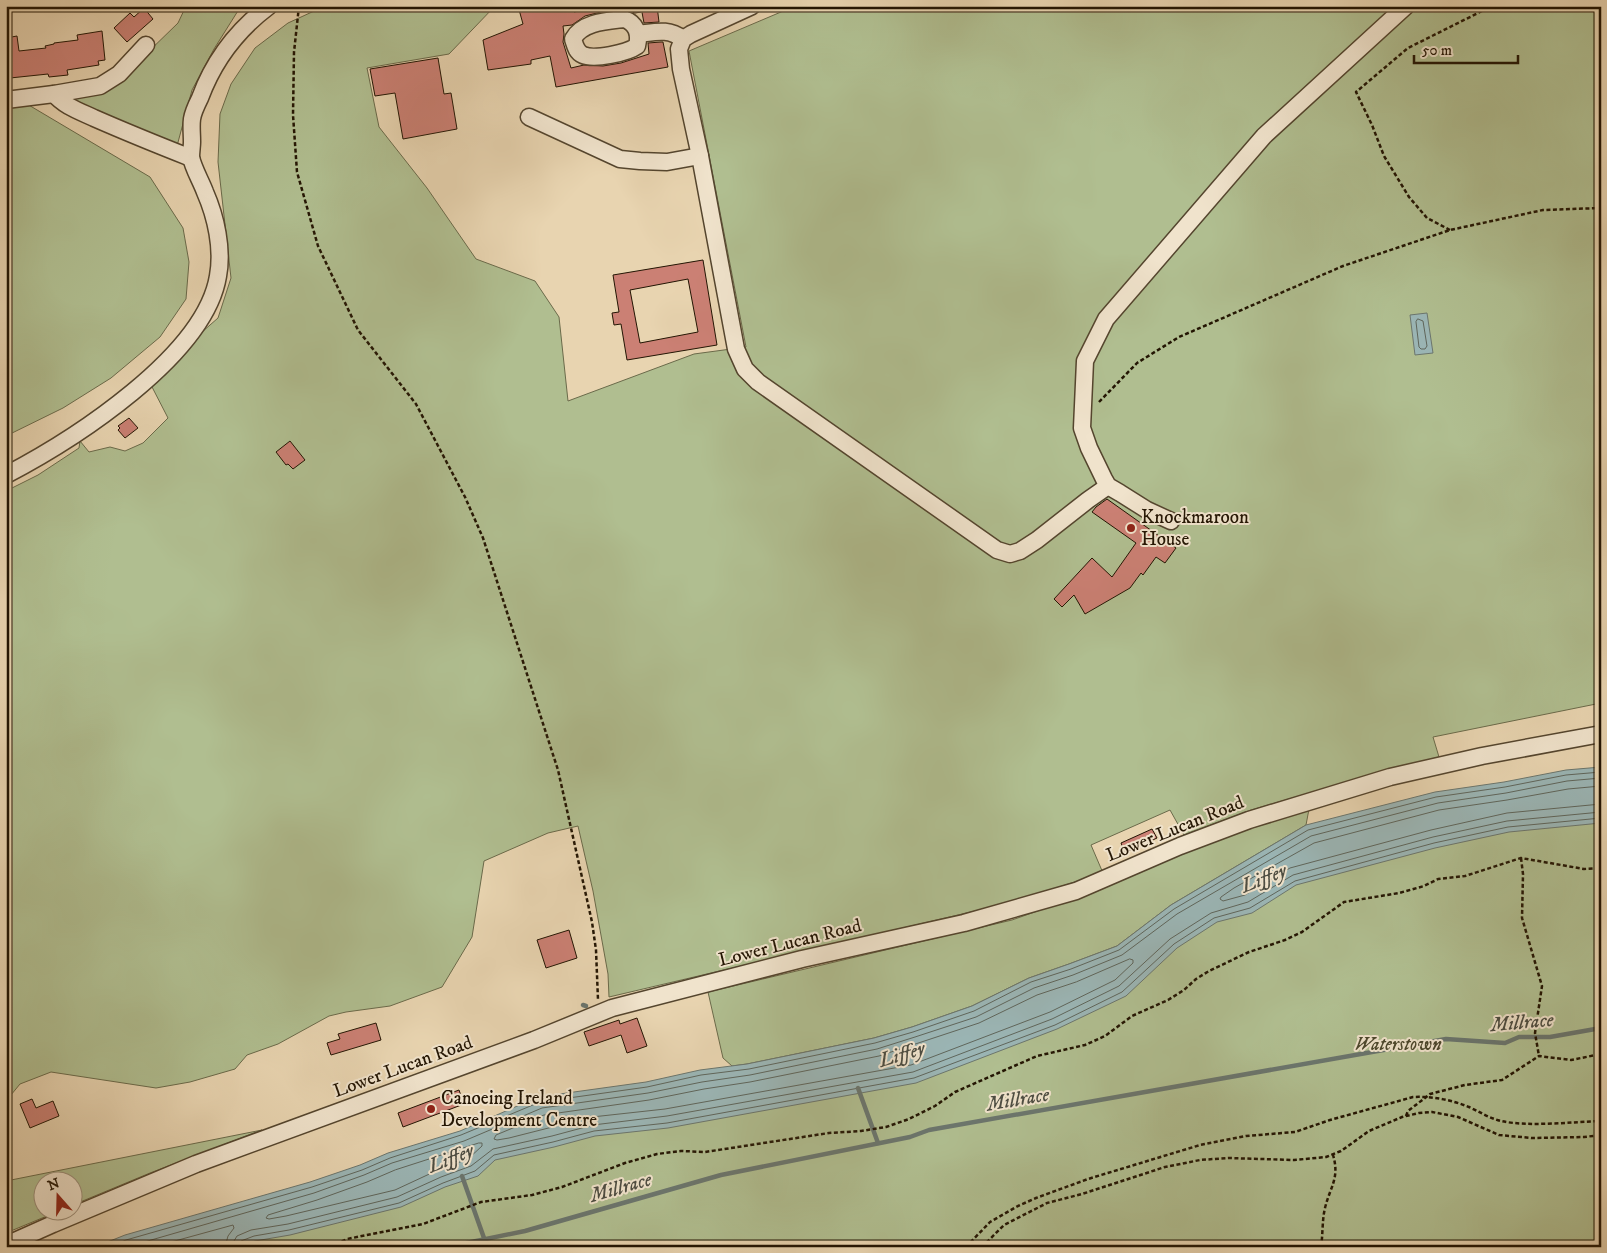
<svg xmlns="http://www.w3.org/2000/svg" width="1607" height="1253" font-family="'IM FELL DW Pica',serif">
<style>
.green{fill:#b0be90;stroke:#6a6a4a}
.water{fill:#9bb6b6;stroke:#6b766e}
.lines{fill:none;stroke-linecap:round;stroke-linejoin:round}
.shore{stroke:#5f665c;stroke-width:1}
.stream{stroke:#6b766e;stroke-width:4.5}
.building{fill:#cb8074;stroke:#231503;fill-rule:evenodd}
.minor-casing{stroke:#54452e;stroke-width:19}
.path{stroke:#231503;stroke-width:2.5;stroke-dasharray:4 2.5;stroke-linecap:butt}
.minor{stroke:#f0e3cc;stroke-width:16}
.poi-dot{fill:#8f2418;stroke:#f0e3cc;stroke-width:2}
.labels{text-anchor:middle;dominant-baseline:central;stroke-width:4;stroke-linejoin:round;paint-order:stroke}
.poi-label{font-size:19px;fill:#231503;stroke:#f0e3cc;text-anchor:start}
.street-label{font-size:19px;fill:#231503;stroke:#f0e3cc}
.park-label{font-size:19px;font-style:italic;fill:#4d482d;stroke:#f0e3cc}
.water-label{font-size:20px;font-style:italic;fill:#4d4d42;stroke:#f0e3cc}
</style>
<rect width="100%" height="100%" fill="#e8d4b0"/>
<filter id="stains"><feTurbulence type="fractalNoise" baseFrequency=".004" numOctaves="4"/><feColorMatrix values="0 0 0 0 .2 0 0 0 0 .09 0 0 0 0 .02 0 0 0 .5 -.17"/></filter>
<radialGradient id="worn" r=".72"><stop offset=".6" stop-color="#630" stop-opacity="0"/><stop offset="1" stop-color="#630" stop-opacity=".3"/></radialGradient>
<g class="green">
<path d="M 186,6 L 241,6 L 214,49 L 192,90 L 177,146 L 65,99 L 108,91 L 178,23 Z"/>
<path d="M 325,6 L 495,6 L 449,54 L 367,68 L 379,127 L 427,188 L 476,259 L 535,281 L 559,317 L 568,401 L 694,354 L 746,347 L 689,51 L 788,9 L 781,6 L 1601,6 L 1601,703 L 1433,737 L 1439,757 L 1385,771 L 1251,810 L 1184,835 L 1170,810 L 1091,845 L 1103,873 L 1009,903 L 609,997 L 608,974 L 593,891 L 578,826 L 548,833 L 484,861 L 472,937 L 442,987 L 390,1006 L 346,1012 L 329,1016 L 278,1044 L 247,1055 L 235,1069 L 190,1082 L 156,1088 L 51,1072 L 20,1084 L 6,1101 L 6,1025 L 9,1024 L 6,1015 L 6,491 L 38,475 L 79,448 L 80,441 L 89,452 L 110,447 L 125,451 L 143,443 L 168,418 L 151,385 L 202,332 L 218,318 L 231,278 L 218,162 L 220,114 L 231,84 L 255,48 L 288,23 Z"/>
<path d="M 27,104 L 150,177 L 183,228 L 189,262 L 186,299 L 160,337 L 111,378 L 63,408 L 6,436 L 6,106 Z"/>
<path d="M 1601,797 L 1601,1247 L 238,1247 L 374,1186 L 852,1070 L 1229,893 Z"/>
<path d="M 1309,809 L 1306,825 L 1171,905 L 1117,946 L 1069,964 L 1029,978 L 972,1006 L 912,1027 L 874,1038 L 747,1064 L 732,1066 L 723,1058 L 708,992 L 1012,920 L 1111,885 L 1205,844 Z"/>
<path d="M 262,1130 L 150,1173 L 73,1205 L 72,1180 L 42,1180 L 42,1210 L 59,1211 L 6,1233 L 6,1181 Z"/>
</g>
<g class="water">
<path d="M 1427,313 L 1433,353 L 1415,355 L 1410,315 Z"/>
<path d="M 1601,767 L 1601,823 L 1509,832 L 1435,848 L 1296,885 L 1252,913 L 1217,922 L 1177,948 L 1126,996 L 1057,1029 L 916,1083 L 668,1128 L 595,1136 L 554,1147 L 495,1160 L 478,1176 L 445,1187 L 401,1207 L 290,1235 L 255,1241 L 238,1247 L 95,1247 L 125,1235 L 310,1182 L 360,1165 L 388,1153 L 460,1131 L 538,1097 L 646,1082 L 700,1070 L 747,1064 L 874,1038 L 912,1027 L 972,1006 L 1029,978 L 1069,964 L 1117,946 L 1171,905 L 1306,825 L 1435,792 L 1504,782 L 1566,770 Z"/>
</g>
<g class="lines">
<g class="shore">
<path d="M 1418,319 L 1423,321 L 1427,346 L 1425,349 L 1421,349 L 1419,347 L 1416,322 Z"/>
<path d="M 1601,786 L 1568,789 L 1507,800 L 1439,810 L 1314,843 L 1234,888 L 1221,897 L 1220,899 L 1223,901 L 1245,895 L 1290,868 L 1431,830 L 1507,813 L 1601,804"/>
<path d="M 1130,959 L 1133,960 L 1133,963 L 1115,980 L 1050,1012 L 911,1065 L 665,1109 L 592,1117 L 509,1138 L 497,1140 L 494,1139 L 496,1135 L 544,1115 L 649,1100 L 704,1089 L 750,1082 L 879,1056 L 979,1023 L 1037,995 L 1076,982 Z"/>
<path d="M 479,1143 L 482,1143 L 482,1146 L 468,1159 L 438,1170 L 395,1190 L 286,1216 L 269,1219 L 266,1218 L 268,1215 L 317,1200 L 367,1182 L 395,1170 Z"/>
<path d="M 109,1247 L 126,1240 L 312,1187 L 362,1170 L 390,1158 L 461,1135 L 540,1102 L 647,1087 L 701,1075 L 749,1069 L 875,1043 L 913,1032 L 974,1011 L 1031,982 L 1071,969 L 1119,950 L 1174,909 L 1308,830 L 1436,797 L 1505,787 L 1566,775 L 1601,772"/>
<path d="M 127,1247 L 314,1193 L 364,1175 L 392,1163 L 464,1141 L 542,1108 L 648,1093 L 702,1082 L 750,1075 L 877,1049 L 915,1037 L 976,1017 L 1034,988 L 1073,975 L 1122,955 L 1177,914 L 1311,836 L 1438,803 L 1506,793 L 1567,781 L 1601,778"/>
<path d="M 153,1247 L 233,1225 L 234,1228 L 228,1236 L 225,1247"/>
<path d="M 233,1247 L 234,1241 L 237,1236 L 251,1230 L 288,1224 L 397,1197 L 441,1177 L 471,1166 L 493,1149 L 552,1136 L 593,1125 L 667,1116 L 913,1072 L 1052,1019 L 1119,986 L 1170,939 L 1211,913 L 1248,902 L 1293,875 L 1433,837 L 1507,821 L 1601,812"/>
<path d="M 239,1247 L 241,1241 L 254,1236 L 289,1230 L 399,1203 L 443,1183 L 475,1171 L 494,1155 L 553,1142 L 594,1131 L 667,1123 L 914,1078 L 1055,1025 L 1122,992 L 1174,944 L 1214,918 L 1250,908 L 1295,881 L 1434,843 L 1508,827 L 1601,818"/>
</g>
<g class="stream">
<path d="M 583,1005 L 586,1006"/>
<path d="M 858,1088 L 878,1143"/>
<path d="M 462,1176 L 484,1238"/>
<path d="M 447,1247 L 525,1231 L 721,1175 L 910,1137 L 929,1130 L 1446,1039 L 1505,1043 L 1519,1037 L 1550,1037 L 1601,1028"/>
</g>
</g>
<g class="building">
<path d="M 518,6 L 572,6 L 574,12 L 605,6 L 657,6 L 659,22 L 644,23 L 641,7 L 641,12 L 635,13 L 623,9 L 601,12 L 585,16 L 572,25 L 563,26 L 564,34 L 563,42 L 571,68 L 584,65 L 603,66 L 621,63 L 649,54 L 648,43 L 661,42 L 663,42 L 668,67 L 556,87 L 550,56 L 531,60 L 531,64 L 488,70 L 483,40 L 523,24 Z"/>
<path d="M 144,8 L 153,19 L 127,42 L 114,28 L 130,13 L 134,17 Z"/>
<path d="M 102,31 L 105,60 L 98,61 L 99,65 L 67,70 L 68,75 L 49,77 L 48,74 L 10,78 L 8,60 L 6,60 L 6,38 L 17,36 L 19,51 L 46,48 L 45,46 L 54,44 L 54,43 L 78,40 L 77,35 Z"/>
<path d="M 438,58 L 444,94 L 451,93 L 457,129 L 403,139 L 395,93 L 375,96 L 370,69 Z"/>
<path d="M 703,260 L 717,345 L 627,360 L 621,324 L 614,325 L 612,313 L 619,312 L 613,275 ZM 688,279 L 698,332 L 640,343 L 630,290 Z"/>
<path d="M 129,418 L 138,428 L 125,438 L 118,430 L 120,428 L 118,426 Z"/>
<path d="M 290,441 L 305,460 L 293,469 L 288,464 L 286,465 L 276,452 Z"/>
<path d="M 1107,499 L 1176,548 L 1165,563 L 1156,557 L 1143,575 L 1141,573 L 1130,588 L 1085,614 L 1074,595 L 1062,607 L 1054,599 L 1092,558 L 1112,577 L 1136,543 L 1092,512 L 1096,507 Z"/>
<path d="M 1152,829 L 1157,838 L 1125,853 L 1121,843 Z"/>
<path d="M 569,930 L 577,958 L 546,968 L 537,940 Z"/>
<path d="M 637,1018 L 647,1046 L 627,1053 L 621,1035 L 589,1046 L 584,1032 L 619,1020 L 620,1024 Z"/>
<path d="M 376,1023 L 381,1040 L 331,1055 L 327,1043 L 340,1039 L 338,1034 Z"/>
<path d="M 459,1090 L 464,1104 L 403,1127 L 398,1113 Z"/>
<path d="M 32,1099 L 36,1108 L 53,1101 L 59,1116 L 30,1128 L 20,1104 Z"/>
</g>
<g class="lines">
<defs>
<g id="minor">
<path d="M 752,6 L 691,34 L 683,39 L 679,49 L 681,69 L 700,156 L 736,349 L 745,369 L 758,382 L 997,550 L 1010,554 L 1020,551 L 1037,540 L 1088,500 L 1108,486"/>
<path d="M 624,19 C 636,23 640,34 637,46 C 627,53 594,60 583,55 C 576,52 575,45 573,39 C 582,22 607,21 624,19 Z"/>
<path d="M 638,34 C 656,32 668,28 683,39"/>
<path d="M 54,94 C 64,106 79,111 94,118 C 126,132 158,145 191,158"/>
<path d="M 6,100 L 54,94 L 100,86 L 119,74 L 146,45"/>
<path d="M 529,117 L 620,159 L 640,161 L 667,162 L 700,156"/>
<path d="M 6,475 C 73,440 205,356 218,276 C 223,249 216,217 205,192 C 201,181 193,168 191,157 C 191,152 192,146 192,142 C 192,134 191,126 192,119 C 193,112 197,104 200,98 C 214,60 237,30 269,6"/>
<path d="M 1171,521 L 1147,510 L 1120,493 L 1108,486 L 1104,479 L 1089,448 L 1082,428 L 1085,361 L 1106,319 L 1264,136 L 1406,6"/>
<path d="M 6,1245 L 53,1224 L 196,1164 L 534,1040 L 612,1008 L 802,959 L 964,923 L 1076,891 L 1180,846 L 1249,820 L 1390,777 L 1482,756 L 1601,734"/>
</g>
</defs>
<use href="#minor" class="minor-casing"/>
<g class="path">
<path d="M 299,6 L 294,52 L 293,115 L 297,172 L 318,246 L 358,330 L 416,404 L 465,497 L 483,538 L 558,770 L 592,922 L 596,950 L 598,1000"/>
<path d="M 1450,230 L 1427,218 L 1409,197 L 1384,156 L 1372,125 L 1356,92 L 1408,48 L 1482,11"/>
<path d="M 1099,402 L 1137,363 L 1179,337 L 1343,266 L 1450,230 L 1543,210 L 1601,208"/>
<path d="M 1521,858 L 1523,874 L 1522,918 L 1542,986 L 1535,1033 L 1539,1056"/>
<path d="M 1406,1116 L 1408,1111 L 1430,1094 L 1465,1085 L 1502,1080 L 1539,1056 L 1571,1060 L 1601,1054"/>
<path d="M 330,1247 L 347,1239 L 423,1224 L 481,1202 L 532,1195 L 562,1187 L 625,1163 L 657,1154 L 681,1151 L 705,1152 L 829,1133 L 861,1131 L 886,1127 L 909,1119 L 935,1106 L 955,1092 L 1037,1056 L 1085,1045 L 1105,1036 L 1132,1016 L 1168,1000 L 1184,990 L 1196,979 L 1209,971 L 1249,952 L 1285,940 L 1302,932 L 1344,902 L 1399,893 L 1424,886 L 1438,879 L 1465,876 L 1521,858 L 1584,869 L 1601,868"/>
<path d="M 966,1247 L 990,1222 L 1018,1206 L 1036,1198 L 1088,1179 L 1200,1145 L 1246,1136 L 1295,1132 L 1330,1120 L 1413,1097 C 1432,1096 1452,1100 1469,1107 C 1480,1112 1489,1118 1501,1121 C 1528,1127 1572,1122 1601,1121"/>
<path d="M 982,1247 L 1004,1225 L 1047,1203 L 1082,1194 L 1165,1167 L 1200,1160 L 1228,1158 L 1294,1160 L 1326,1157 L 1341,1151 L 1369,1131 L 1402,1117 L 1419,1113 L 1432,1112 L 1458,1117 L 1499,1135 L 1532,1138 L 1584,1137 L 1601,1135"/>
<path d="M 1321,1247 C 1323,1234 1322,1220 1325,1208 C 1330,1187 1340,1178 1333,1155"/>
</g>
<use href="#minor" class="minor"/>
</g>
<g class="poi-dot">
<circle cx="1131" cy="528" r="5"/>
<circle cx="431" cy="1109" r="5"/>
</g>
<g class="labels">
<g class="poi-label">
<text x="1141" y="517">Knockmaroon<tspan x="1141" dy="22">House</tspan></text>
<text x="441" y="1098">Canoeing Ireland<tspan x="441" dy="22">Development Centre</tspan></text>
</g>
<g class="street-label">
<text transform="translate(1175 829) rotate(-22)">Lower Lucan Road</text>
<text transform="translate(790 943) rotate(-14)">Lower Lucan Road</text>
<text transform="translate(403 1067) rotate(-20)">Lower Lucan Road</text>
</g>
<g class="park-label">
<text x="1398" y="1044">Waterstown</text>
</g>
<g class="water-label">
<text transform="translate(1264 879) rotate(-22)">Liffey</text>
<text transform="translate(1522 1023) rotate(-5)">Millrace</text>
<text transform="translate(902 1055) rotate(-17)">Liffey</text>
<text transform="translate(1018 1100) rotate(-10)">Millrace</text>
<text transform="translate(451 1159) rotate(-22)">Liffey</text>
<text transform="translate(621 1188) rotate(-16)">Millrace</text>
</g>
</g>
<rect width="1607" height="1253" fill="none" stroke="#e8d4b0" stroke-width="25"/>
<rect x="8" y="8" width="1592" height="1238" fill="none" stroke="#231503" stroke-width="2.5"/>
<rect x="12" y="12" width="1582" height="1228" fill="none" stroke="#231503"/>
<g transform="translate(58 1196) rotate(340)"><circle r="24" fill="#f0e3cc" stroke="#9e917c"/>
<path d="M0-4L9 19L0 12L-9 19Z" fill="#8f2418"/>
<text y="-8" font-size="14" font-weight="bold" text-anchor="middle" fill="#231503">N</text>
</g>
<path d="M1414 55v8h104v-8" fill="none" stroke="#231503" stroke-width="2.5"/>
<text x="1422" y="55" font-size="15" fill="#231503" stroke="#f0e3cc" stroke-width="4" paint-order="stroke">50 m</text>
<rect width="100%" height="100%" filter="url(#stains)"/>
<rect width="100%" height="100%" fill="url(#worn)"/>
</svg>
